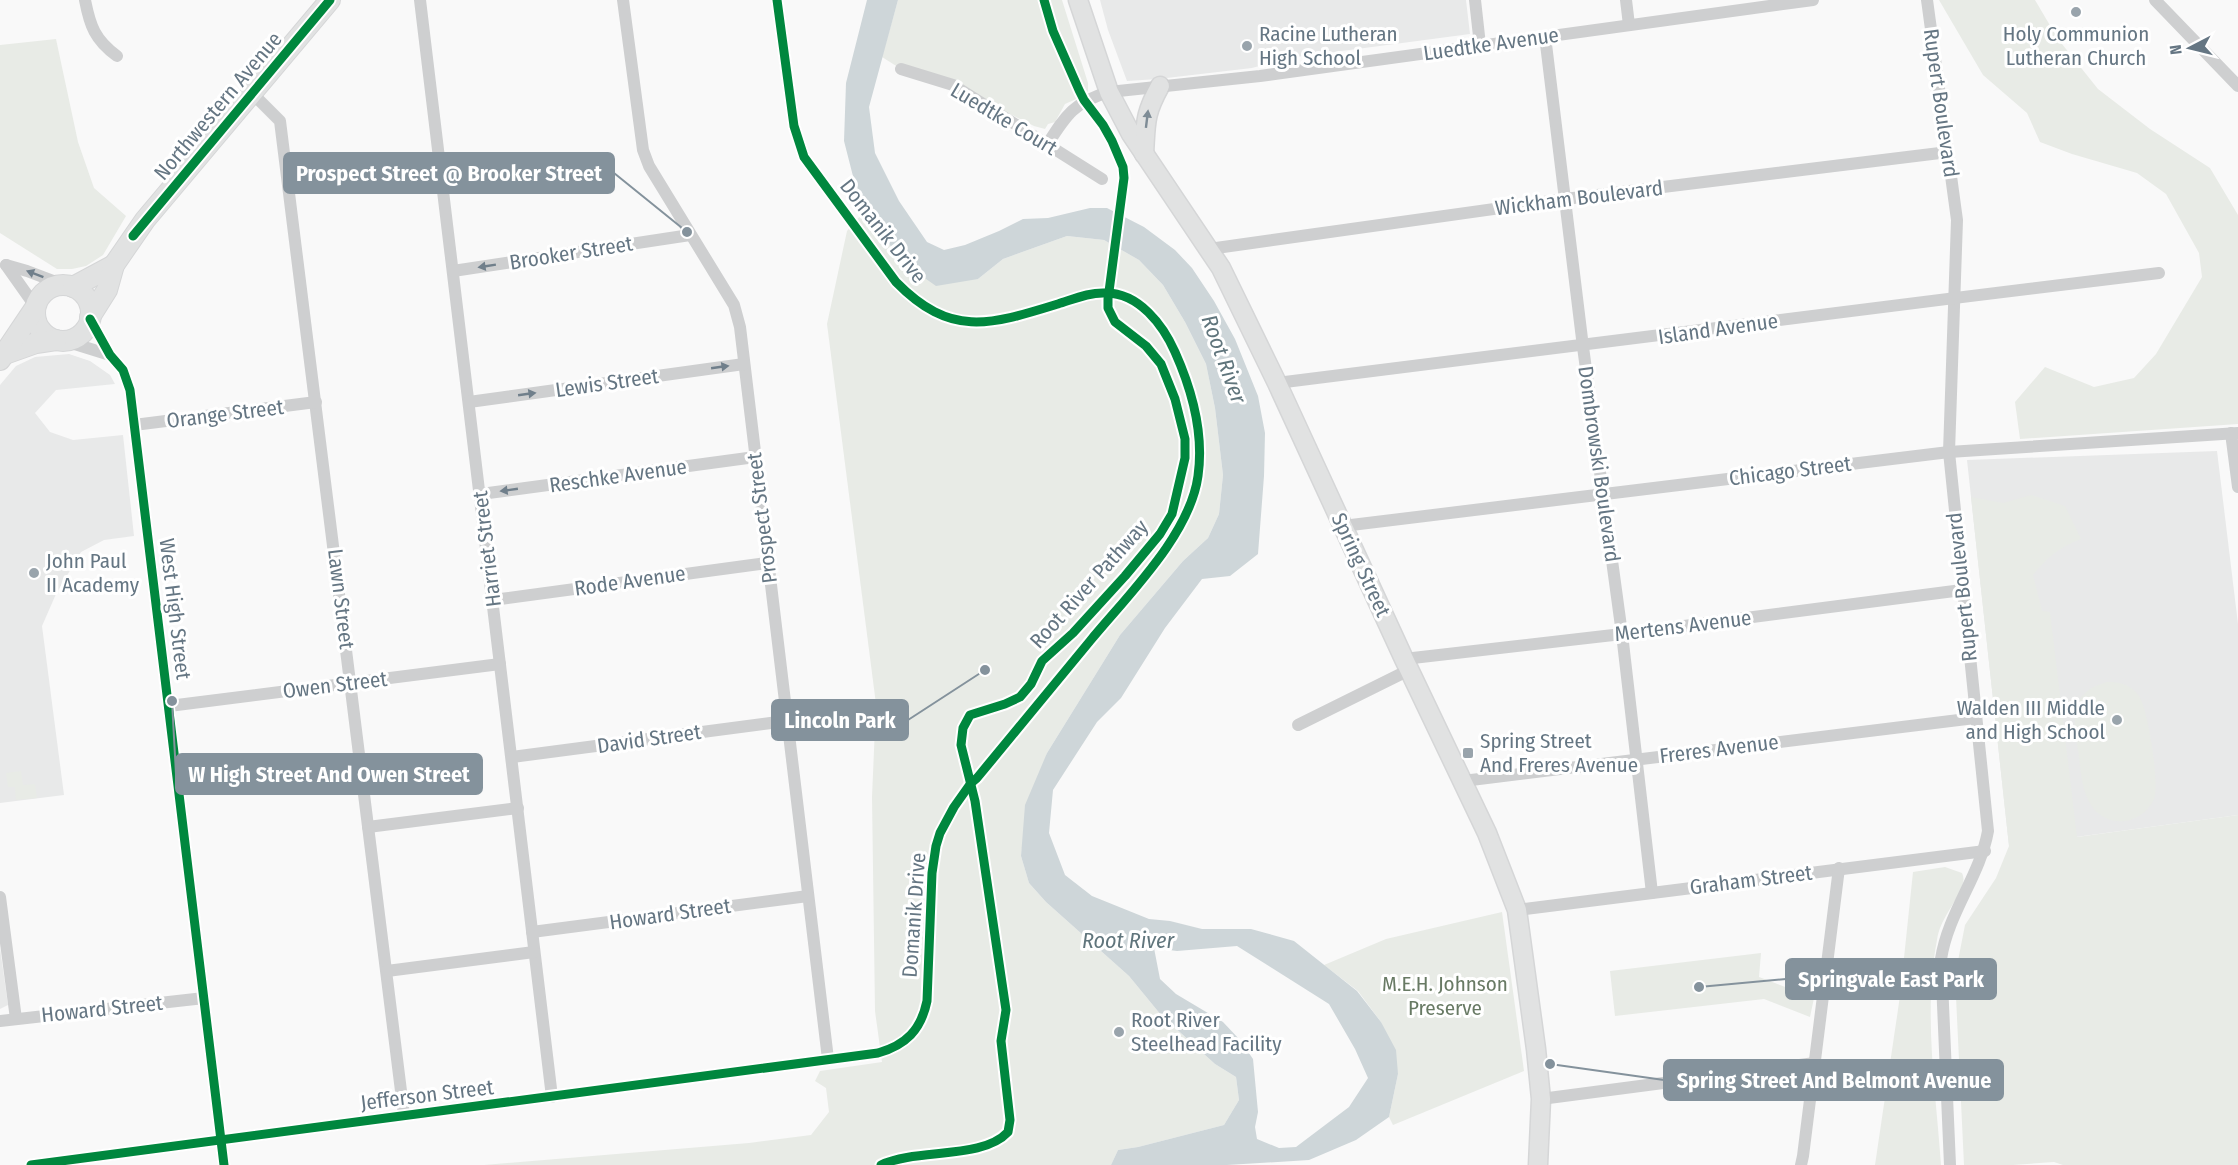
<svg xmlns="http://www.w3.org/2000/svg" width="2238" height="1165" font-family="'Fira Sans Condensed',sans-serif">
<style>
.built{fill:#e8e9e9}
.green{fill:#e8ebe6}
.water{fill:#ced6d9;fill-rule:evenodd}
.lines{fill:none;stroke-linecap:round;stroke-linejoin:round}
.secondary-casing{stroke:#d5d6d7;stroke-width:21}
.primary-casing{stroke:#d5d6d7;stroke-width:22}
.street{stroke:#cecfd0;stroke-width:12}
.secondary{stroke:#e1e2e2;stroke-width:18}
.primary{stroke:#e1e2e2;stroke-width:20}
.cycleway-casing{stroke:#fff;stroke-width:13}
.cycleway{stroke:#00873e;stroke-width:9}
.oneway{fill:#7e8c96}
.oneway2{fill:#707f8b}
.poi-dot{fill:#99a4ac;stroke:#fff;stroke-width:2}
.labels{text-anchor:middle;dominant-baseline:central;stroke-width:6;stroke-linejoin:round;paint-order:stroke}
.poi-label{font-size:21px;fill:#657683;stroke:#fff;text-anchor:start}
.street-label{font-size:21px;fill:#657683;stroke:#fff}
.park-label{font-size:21px;fill:#687a64;stroke:#fff}
.water-label{font-size:22px;font-style:italic;fill:#60757c;stroke:#fff}
.leader{fill:none;stroke:#84929c;stroke-width:2}
.callout-dot{fill:#84929c;stroke:#fff;stroke-width:2}
.callout{fill:#84929c;stroke:#84929c;stroke-width:2}
.callout-label{font-size:22px;text-anchor:middle;font-weight:bold;fill:#fff}
</style>
<rect width="100%" height="100%" fill="#f9f9f9"/>
<g class="built">
<path d="M 1100,0 L 1466,0 L 1470,34 L 1289,58 L 1252,68 L 1158,79 L 1127,81 L 1108,30 Z"/>
<path d="M 69,354 L 90,361 L 110,375 L 115,384 L 56,390 L 35,413 L 50,432 L 73,440 L 123,435 L 134,536 L 104,540 L 81,552 L 56,594 L 42,626 L 64,795 L 0,803 L 0,385 L 16,366 L 35,357 Z"/>
<path d="M 2217,451 L 2238,624 L 2238,815 L 2009,846 L 1967,460 Z"/>
<path d="M 0,948 L 8,1005 L 0,1009 Z"/>
</g>
<g class="green">
<path d="M 898,0 L 1062,0 L 1088,83 L 1088,91 L 1083,96 L 1065,104 L 1055,122 L 1048,124 L 1045,129 L 1034,126 L 953,85 L 901,69 L 882,57 Z"/>
<path d="M 1939,0 L 2035,0 L 2058,39 L 2098,89 L 2150,129 L 2210,168 L 2238,215 L 2238,424 L 2020,439 L 2015,402 L 2045,367 L 2094,387 L 2134,378 L 2156,354 L 2202,277 L 2199,253 L 2166,194 L 2137,173 L 2072,154 L 2040,142 L 2027,113 L 1983,75 Z"/>
<path d="M 56,39 L 78,142 L 94,188 L 126,216 L 103,255 L 86,266 L 72,269 L 57,269 L 0,233 L 0,45 Z"/>
<path d="M 868,207 L 898,259 L 978,279 L 1003,259 L 1067,236 L 1104,240 L 1139,260 L 1163,285 L 1185,322 L 1206,364 L 1215,408 L 1223,475 L 1219,514 L 1208,538 L 1183,561 L 1120,635 L 1047,753 L 1024,831 L 1021,856 L 1029,883 L 1046,902 L 1129,976 L 1161,1015 L 1215,1064 L 1236,1077 L 1239,1100 L 1224,1125 L 1138,1147 L 1118,1150 L 1111,1165 L 484,1165 L 749,1143 L 811,1135 L 829,1112 L 826,1088 L 815,1081 L 820,1071 L 882,1062 L 875,1011 L 872,797 L 876,704 L 827,324 L 847,231 Z"/>
<path d="M 2031,495 L 2065,506 L 2081,539 C 2060,547 2047,557 2033,575 L 2042,611 L 2050,612 L 2077,837 L 2238,815 L 2238,1165 L 2063,1165 L 2054,1162 L 2013,1165 L 1964,1165 L 1955,976 L 1965,925 L 1996,878 L 2009,846 L 1971,497 L 2003,503 Z"/>
<path d="M 2107,682 C 2119,682 2131,684 2139,696 C 2148,709 2160,785 2154,799 C 2142,825 2107,830 2091,805 C 2082,791 2081,773 2079,757 C 2074,723 2066,693 2107,682 Z"/>
<path d="M 21,771 L 23,785 L 35,784 L 37,798 L 16,800 L 15,787 L 8,787 L 6,773 Z"/>
<path d="M 1945,867 L 1962,873 C 1964,878 1964,881 1962,886 C 1955,905 1940,919 1937,940 C 1923,1013 1936,1091 1941,1165 L 1875,1165 L 1900,996 L 1913,872 Z"/>
<path d="M 1502,912 L 1524,1071 L 1393,1125 L 1389,1117 L 1398,1074 L 1381,1022 L 1358,991 L 1324,965 L 1386,939 Z"/>
<path d="M 1761,953 L 1759,977 L 1814,998 L 1810,1017 L 1764,999 L 1615,1016 L 1610,971 Z"/>
</g>
<path class="water" d="M 867,0 L 898,0 L 869,107 L 875,153 L 899,201 L 927,242 L 944,250 L 965,245 L 999,231 L 1023,219 L 1048,218 L 1090,208 L 1107,208 L 1144,227 L 1175,250 L 1192,268 L 1214,301 L 1235,339 L 1258,396 L 1265,433 L 1264,476 L 1258,554 L 1230,576 L 1202,579 L 1165,628 L 1121,698 L 1097,722 L 1053,790 L 1049,833 L 1065,875 L 1092,896 L 1149,919 L 1170,921 L 1202,929 L 1251,929 L 1294,941 L 1357,991 L 1381,1022 L 1396,1050 L 1398,1074 L 1389,1117 L 1356,1140 L 1309,1160 L 1227,1165 L 1111,1165 L 1118,1150 L 1138,1147 L 1224,1125 L 1239,1100 L 1236,1077 L 1215,1064 L 1161,1015 L 1129,976 L 1046,902 L 1029,883 L 1021,856 L 1025,805 L 1047,753 L 1120,635 L 1183,561 L 1208,538 L 1219,514 L 1223,475 L 1215,408 L 1206,364 L 1185,322 L 1163,285 L 1139,260 L 1104,240 L 1067,236 L 1003,259 L 978,279 L 936,286 L 898,259 L 855,184 L 844,141 L 846,83 ZM 1237,946 L 1329,1004 L 1355,1049 L 1368,1078 L 1349,1107 L 1296,1147 L 1279,1148 L 1257,1139 L 1255,1127 L 1258,1112 L 1253,1059 L 1240,1040 L 1223,1022 L 1176,994 L 1160,979 L 1154,948 L 1177,951 Z"/>
<g class="lines">
<defs>
<g id="secondary">
<path d="M 1078,0 L 1109,92 L 1131,134 L 1221,268 L 1277,383 L 1404,659 L 1487,833 L 1517,910 L 1536,1049 L 1541,1099 L 1538,1165"/>
<path d="M 1144,154 C 1146,123 1144,115 1160,86"/>
</g>
<g id="primary">
<circle cx="63" cy="313" r="28"/>
<path d="M 73,287 L 114,265"/>
<path d="M 90,317 L 107,290 L 114,265 L 145,220 L 330,0"/>
<path d="M 5,354 L 36,343 L 56,340"/>
<path d="M 0,360 L 35,308"/>
</g>
</defs>
<use href="#secondary" class="secondary-casing"/>
<use href="#primary" class="primary-casing"/>
<g class="street">
<path d="M 85,0 C 90,26 95,40 117,56"/>
<path d="M 420,0 L 552,1097"/>
<path d="M 623,0 L 643,150 L 649,166 L 734,305 L 740,327 L 828,1059"/>
<path d="M 1475,0 L 1480,45"/>
<path d="M 1626,0 L 1629,25"/>
<path d="M 1927,0 L 1957,220 L 1949,452 L 1988,831 C 1980,876 1948,913 1941,959 L 1950,1165"/>
<path d="M 2155,0 L 2238,86"/>
<path d="M 1545,36 L 1583,347 L 1622,634 L 1652,893"/>
<path d="M 901,69 L 953,85 L 1102,179"/>
<path d="M 253,94 L 280,121 L 404,1115"/>
<path d="M 1047,145 C 1066,115 1074,102 1109,92 L 1260,76 L 1813,0"/>
<path d="M 1209,249 L 1565,199 L 1948,152"/>
<path d="M 6,265 L 27,271 L 64,285"/>
<path d="M 6,265 L 35,306"/>
<path d="M 453,271 L 690,235"/>
<path d="M 90,319 L 110,355 L 123,370 L 130,390 L 224,1165"/>
<path d="M 65,341 L 110,355"/>
<path d="M 1277,383 C 1572,348 1865,308 2159,273"/>
<path d="M 469,402 L 744,364"/>
<path d="M 134,425 L 316,402"/>
<path d="M 2231,433 L 2238,487"/>
<path d="M 481,494 L 755,457"/>
<path d="M 1343,526 L 1949,452 L 2238,433"/>
<path d="M 493,600 L 767,563"/>
<path d="M 1404,659 L 1622,634 L 1962,590"/>
<path d="M 169,706 L 500,664"/>
<path d="M 1298,725 L 1409,670"/>
<path d="M 512,757 L 786,721"/>
<path d="M 1463,781 L 1975,718"/>
<path d="M 368,827 L 518,808"/>
<path d="M 0,897 L 16,1019"/>
<path d="M 1517,910 L 1985,851"/>
<path d="M 532,932 L 808,896"/>
<path d="M 387,971 L 534,952"/>
<path d="M 0,1021 L 204,998"/>
<path d="M 1541,1099 L 1815,1063"/>
<path d="M 31,1165 L 878,1053 C 906,1045 921,1030 927,1001 L 932,873 L 936,846 L 940,833 L 954,807 L 971,783 L 977,778 C 1015,732 1052,687 1090,641 C 1127,596 1190,535 1198,476 C 1204,434 1192,390 1175,352 C 1163,325 1139,293 1106,293 C 1090,292 1074,299 1058,304 C 990,325 951,338 896,282 L 804,157 L 794,126 L 777,0"/>
<path d="M 1801,1165 L 1803,1156 L 1839,868"/>
</g>
<use href="#secondary" class="secondary"/>
<use href="#primary" class="primary"/>
<defs>
<g id="cycleway">
<path d="M 133,236 L 330,0"/>
<path d="M 90,319 L 110,355 L 123,370 L 130,390 L 224,1165"/>
<path d="M 31,1165 L 878,1053 C 906,1045 921,1030 927,1001 L 932,873 L 936,846 L 940,833 L 954,807 L 971,783 L 977,778 C 1015,732 1052,687 1090,641 C 1127,596 1190,535 1198,476 C 1204,434 1192,390 1175,352 C 1163,325 1139,293 1106,293 C 1090,292 1074,299 1058,304 C 990,325 951,338 896,282 L 804,157 L 794,126 L 777,0"/>
<path d="M 881,1165 C 917,1148 982,1160 1008,1132 L 1010,1120 L 1001,1041 L 1006,1010 L 975,801 L 961,745 L 963,728 L 970,715 L 1005,704 L 1020,697 L 1031,684 L 1042,661 L 1073,633 L 1125,576 L 1160,534 L 1172,514 L 1185,458 L 1185,439 L 1175,399 L 1161,364 L 1146,346 L 1115,322 L 1108,308 L 1108,299 L 1124,178 L 1123,167 L 1112,141 L 1103,125 L 1084,100 L 1079,90 L 1053,31 L 1044,0"/>
</g>
</defs>
<use href="#cycleway" class="cycleway-casing"/>
<use href="#cycleway" class="cycleway"/>
</g>
<defs><path id="oneway-solid" d="M-6-.8H1V-3.2L6.5 0L1 3.2V.8H-6Z" transform="scale(1.5)"/></defs>
<use class="oneway" href="#oneway-solid" transform="translate(1147 119) rotate(-83)"/>
<g class="oneway2">
<use href="#oneway-solid" transform="translate(487 266) rotate(171)"/>
<use href="#oneway-solid" transform="translate(35 274) rotate(-159)"/>
<use href="#oneway-solid" transform="translate(720 367) rotate(-8)"/>
<use href="#oneway-solid" transform="translate(527 394) rotate(-8)"/>
<use href="#oneway-solid" transform="translate(509 490) rotate(172)"/>
</g>
<g class="poi-dot">
<circle cx="2076" cy="12" r="6"/>
<circle cx="1247" cy="46" r="6"/>
<circle cx="34" cy="573" r="6"/>
<circle cx="2117" cy="720" r="6"/>
<rect x="1462" y="747" width="12" height="12" rx="3"/>
<circle cx="1119" cy="1032" r="6"/>
</g>
<g class="labels">
<g class="poi-label">
<text x="1259" y="34">Racine Lutheran<tspan x="1259" dy="24">High School</tspan></text>
<text x="2076" y="34" text-anchor="middle">Holy Communion<tspan x="2076" dy="24">Lutheran Church</tspan></text>
<text x="46" y="561">John Paul<tspan x="46" dy="24">II Academy</tspan></text>
<text x="2105" y="708" text-anchor="end">Walden III Middle<tspan x="2105" dy="24">and High School</tspan></text>
<text x="1480" y="741">Spring Street<tspan x="1480" dy="24">And Freres Avenue</tspan></text>
<text x="1131" y="1020">Root River<tspan x="1131" dy="24">Steelhead Facility</tspan></text>
</g>
<g class="street-label">
<text transform="translate(1491 44) rotate(-8)">Luedtke Avenue</text>
<text transform="translate(1941 103) rotate(82)">Rupert Boulevard</text>
<text transform="translate(218 106) rotate(-50)">Northwestern Avenue</text>
<text transform="translate(1004 119) rotate(31)">Luedtke Court</text>
<text transform="translate(1579 198) rotate(-7)">Wickham Boulevard</text>
<text transform="translate(883 231) rotate(52)">Domanik Drive</text>
<text transform="translate(571 253) rotate(-9)">Brooker Street</text>
<text transform="translate(1718 329) rotate(-8)">Island Avenue</text>
<text transform="translate(607 383) rotate(-8)">Lewis Street</text>
<text transform="translate(225 414) rotate(-7)">Orange Street</text>
<text transform="translate(1599 464) rotate(82)">Dombrowski Boulevard</text>
<text transform="translate(1790 471) rotate(-7)">Chicago Street</text>
<text transform="translate(618 476) rotate(-8)">Reschke Avenue</text>
<text transform="translate(762 518) rotate(-97)">Prospect Street</text>
<text transform="translate(487 549) rotate(-97)">Harriet Street</text>
<text transform="translate(1361 565) rotate(65)">Spring Street</text>
<text transform="translate(630 581) rotate(-8)">Rode Avenue</text>
<text transform="translate(1089 584) rotate(-48)">Root River Pathway</text>
<text transform="translate(1962 587) rotate(-96)">Rupert Boulevard</text>
<text transform="translate(341 599) rotate(83)">Lawn Street</text>
<text transform="translate(175 609) rotate(83)">West High Street</text>
<text transform="translate(1683 626) rotate(-7)">Mertens Avenue</text>
<text transform="translate(335 685) rotate(-7)">Owen Street</text>
<text transform="translate(649 739) rotate(-8)">David Street</text>
<text transform="translate(1719 749) rotate(-7)">Freres Avenue</text>
<text transform="translate(1751 880) rotate(-7)">Graham Street</text>
<text transform="translate(670 914) rotate(-8)">Howard Street</text>
<text transform="translate(914 915) rotate(-86)">Domanik Drive</text>
<text transform="translate(102 1009) rotate(-6)">Howard Street</text>
<text transform="translate(427 1095) rotate(-7)">Jefferson Street</text>
</g>
<g class="park-label">
<text x="1445" y="984">M.E.H. Johnson<tspan x="1445" dy="24">Preserve</tspan></text>
</g>
<g class="water-label">
<text transform="translate(1224 359) rotate(70)">Root River</text>
<text x="1128" y="940">Root River</text>
</g>
</g>
<path class="leader" d="M687 232L614 173M985 670L908 720M172 701L176 774M1699 987L1786 979M1550 1064L1664 1080"/>
<g class="callout-dot">
<circle cx="687" cy="232" r="6"/>
<circle cx="985" cy="670" r="6"/>
<circle cx="172" cy="701" r="6"/>
<circle cx="1699" cy="987" r="6"/>
<circle cx="1550" cy="1064" r="6"/>
</g>
<g class="callout">
<rect x="284" y="153" width="330" height="40" rx="6"/>
<rect x="772" y="700" width="136" height="40" rx="6"/>
<rect x="176" y="754" width="306" height="40" rx="6"/>
<rect x="1786" y="959" width="210" height="40" rx="6"/>
<rect x="1664" y="1060" width="339" height="40" rx="6"/>
</g>
<g class="callout-label">
<text x="449" y="181">Prospect Street @ Brooker Street</text>
<text x="840" y="728">Lincoln Park</text>
<text x="329" y="782">W High Street And Owen Street</text>
<text x="1891" y="987">Springvale East Park</text>
<text x="1834" y="1088">Spring Street And Belmont Avenue</text>
</g>
<g transform="translate(2190 48) rotate(263)" stroke="#ffffff" stroke-width="4.5" paint-order="stroke">
<path d="M0-4.5L10 22L0 15L-10 22Z" fill="#657683"/>
<text y="-9" font-size="16" font-weight="bold" text-anchor="middle" fill="#657683">N</text>
</g>
</svg>
